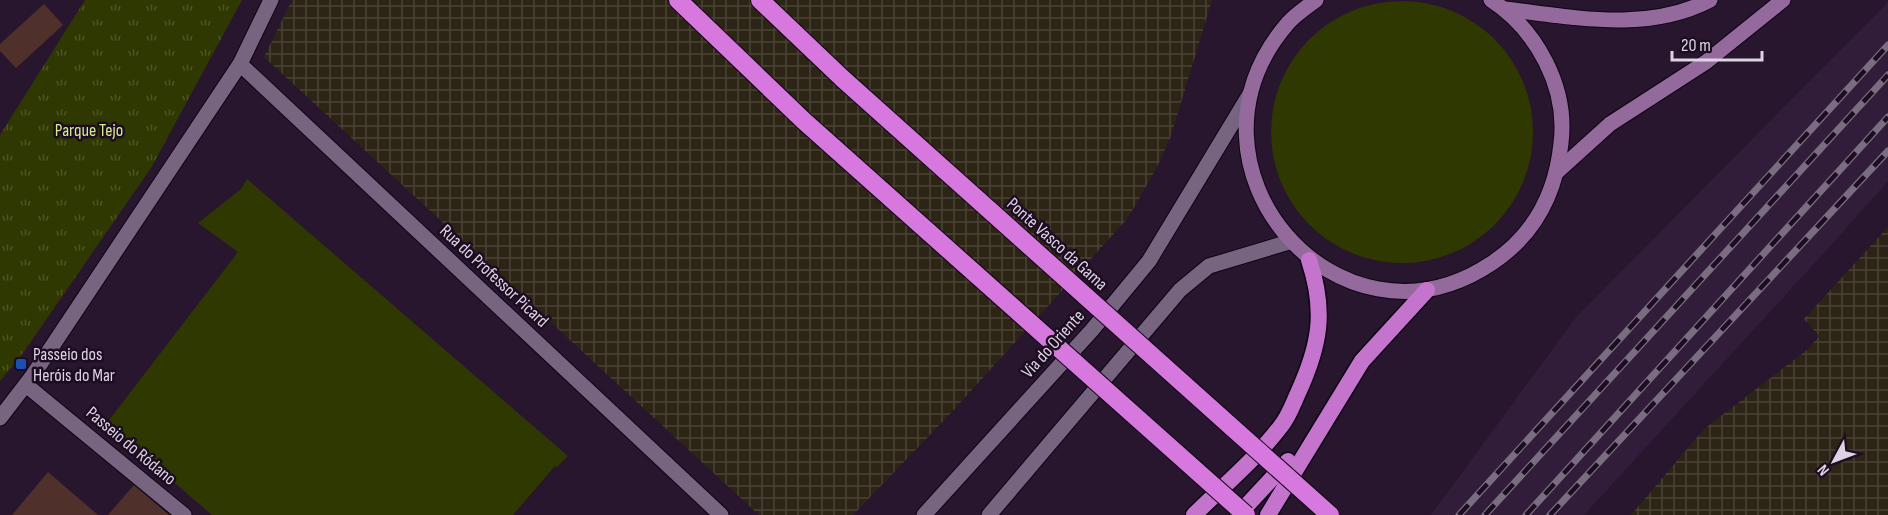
<svg xmlns="http://www.w3.org/2000/svg" width="1888" height="515" font-family="'Sofia Sans Condensed',sans-serif">
<style>
.built{fill:#311d3a}
.industrial{fill:url(#industrial-grid)}
.grass{fill:#2f3800}
.park{fill:url(#park-tufts)}
.building{fill:#50302b}
.lines{fill:none;stroke-linecap:round;stroke-linejoin:round}
.pedestrian-casing{stroke:#0f0315;stroke-width:17}
.minor-casing{stroke:#0f0315;stroke-width:17}
.tertiary-casing{stroke:#0f0315;stroke-width:17}
.secondary-casing{stroke:#0f0315;stroke-width:17}
.trunk-casing{stroke:#0f0315;stroke-width:19}
.motorway-casing{stroke:#0f0315;stroke-width:20}
.pedestrian{stroke:#776480;stroke-width:15}
.minor{stroke:#776480;stroke-width:15}
.tertiary{stroke:#776480;stroke-width:15}
.secondary{stroke:#946a9c;stroke-width:15}
.trunk{stroke:#c474cc;stroke-width:16}
.motorway{stroke:#d778df;stroke-width:18}
.rail-casing{stroke:#7b6d81;stroke-width:7}
.rail{stroke:#1d0d23;stroke-width:4.5;stroke-dasharray:14;stroke-linecap:butt}
.motorway-bridge-casing{stroke:#0f0315;stroke-width:20;stroke-linecap:butt}
.motorway-bridge{stroke:#d778df;stroke-width:18}
.transit-dot{fill:#1a4fb4;stroke:#1d0d23;stroke-width:2}
.labels{text-anchor:middle;dominant-baseline:central;stroke-width:5;stroke-linejoin:round;paint-order:stroke}
.park-label{font-size:18px;fill:#d6ea8f;stroke:#1d0d23}
.street-label{font-size:18px;fill:#ded3e3;stroke:#1d0d23}
.poi-label{font-size:18px;fill:#ded3e3;stroke:#1d0d23;text-anchor:start}
</style>
<defs>
<pattern id="industrial-grid" width="8" height="8" patternUnits="userSpaceOnUse" patternTransform="scale(1.5)"><rect width="8" height="8" fill="#2c2414"/><path d="M0 4h8M4 0v8" fill="none" stroke="#4a4336"/></pattern>
<pattern id="park-tufts" width="24" height="20" patternUnits="userSpaceOnUse" patternTransform="scale(1.5)"><rect width="24" height="20" fill="#2f3800"/><path d="M3 7l-1-3M5 7V3M7 7l1-3M15 17l-1-3M17 17v-4M19 17l1-3" fill="none" stroke="#4d5425"/></pattern>
</defs>
<rect width="100%" height="100%" fill="#27162d"/>
<path class="built" d="M 1888,2 L 1888,181 L 1834,242 L 1584,515 L 1431,515 L 1576,317 Z"/>
<g class="industrial">
<path d="M 292,0 L 1212,0 L 1171,136 L 1157,167 L 1128,218 L 950,414 L 853,515 L 759,515 L 264,57 Z"/>
<path d="M 1888,227 L 1888,515 L 1631,515 L 1704,429 L 1807,350 L 1819,336 L 1804,319 Z"/>
</g>
<g class="grass">
<circle cx="1402" cy="132" r="131"/>
<path d="M 247,179 L 568,456 L 557,467 L 555,466 L 513,515 L 212,515 L 106,424 L 238,252 L 198,223 L 241,189 Z"/>
</g>
<path class="park" d="M 85,0 L 242,0 L 151,168 L 23,353 L 0,381 L 0,135 Z"/>
<g class="building">
<path d="M 44,4 L 63,25 L 16,68 L 0,51 L 0,44 Z"/>
<path d="M 48,472 L 98,515 L 12,515 Z"/>
<path d="M 134,485 L 169,515 L 108,515 Z"/>
</g>
<g class="lines">
<defs>
<path id="pedestrian" d="M 26,385 L 184,515"/>
<g id="minor">
<path d="M 240,64 L 721,515"/>
<path d="M 0,418 L 33,375 L 240,64 L 271,0"/>
</g>
<g id="tertiary">
<path d="M 924,515 L 1092,330 L 1149,261 L 1250,94"/>
<path d="M 989,515 L 1180,290 L 1209,266 L 1289,242"/>
</g>
<g id="secondary">
<path d="M 1316,0 C 1307,7 1296,14 1288,23 C 1165,165 1338,366 1492,263 C 1534,235 1556,193 1561,143 C 1568,88 1537,30 1491,0"/>
<path d="M 1505,9 C 1573,17 1647,33 1710,0"/>
<path d="M 1558,171 L 1610,124 L 1706,62 L 1783,0"/>
</g>
<g id="trunk">
<path d="M 1194,515 C 1223,486 1256,459 1281,426 C 1289,416 1293,404 1298,393 C 1320,345 1326,311 1309,260"/>
<path d="M 1238,515 L 1288,461"/>
<path d="M 1268,515 L 1362,361 L 1427,290"/>
</g>
<g id="motorway">
<path d="M 678,0 L 804,121"/>
<path d="M 760,0 L 843,79"/>
</g>
</defs>
<use href="#pedestrian" class="pedestrian-casing"/>
<use href="#minor" class="minor-casing"/>
<use href="#tertiary" class="tertiary-casing"/>
<use href="#secondary" class="secondary-casing"/>
<use href="#trunk" class="trunk-casing"/>
<use href="#motorway" class="motorway-casing"/>
<use href="#pedestrian" class="pedestrian"/>
<use href="#minor" class="minor"/>
<use href="#tertiary" class="tertiary"/>
<use href="#secondary" class="secondary"/>
<use href="#trunk" class="trunk"/>
<use href="#motorway" class="motorway"/>
<defs>
<g id="rail">
<path d="M 1459,515 L 1888,45"/>
<path d="M 1485,515 L 1888,75"/>
<path d="M 1526,515 L 1888,117"/>
<path d="M 1550,515 L 1888,151"/>
</g>
</defs>
<use href="#rail" class="rail-casing"/>
<use href="#rail" class="rail"/>
<defs>
<g id="motorway-bridge">
<path d="M 843,79 L 1330,515"/>
<path d="M 804,121 L 1246,515"/>
</g>
</defs>
<use href="#motorway-bridge" class="motorway-bridge-casing"/>
<use href="#motorway-bridge" class="motorway-bridge"/>
</g>
<rect class="transit-dot" x="15" y="358" width="12" height="12" rx="3"/>
<g class="labels">
<g class="park-label">
<text x="89" y="130">Parque Tejo</text>
</g>
<g class="street-label">
<text transform="translate(1057 244) rotate(42)">Ponte Vasco da Gama</text>
<text transform="translate(494 276) rotate(43)">Rua do Professor Picard</text>
<text transform="translate(1053 344) rotate(-48)">Via do Oriente</text>
<text transform="translate(131 446) rotate(40)">Passeio do Ródano</text>
</g>
<g class="poi-label">
<text x="33" y="354">Passeio dos<tspan x="33" dy="21">Heróis do Mar</tspan></text>
</g>
</g>
<g transform="translate(1834 461) rotate(229)" stroke="#1d0d23" stroke-width="4.5" paint-order="stroke">
<path d="M0-4.5L10 22L0 15L-10 22Z" fill="#ded3e3"/>
<text y="-9" font-size="16" font-weight="bold" text-anchor="middle" fill="#ded3e3">N</text>
</g>
<path d="M1672 51v9h90v-9" fill="none" stroke="#ded3e3" stroke-width="3"/>
<text x="1681" y="51" font-size="18" fill="#ded3e3" stroke="#1d0d23" stroke-width="4.5" paint-order="stroke">20 m</text>
</svg>
